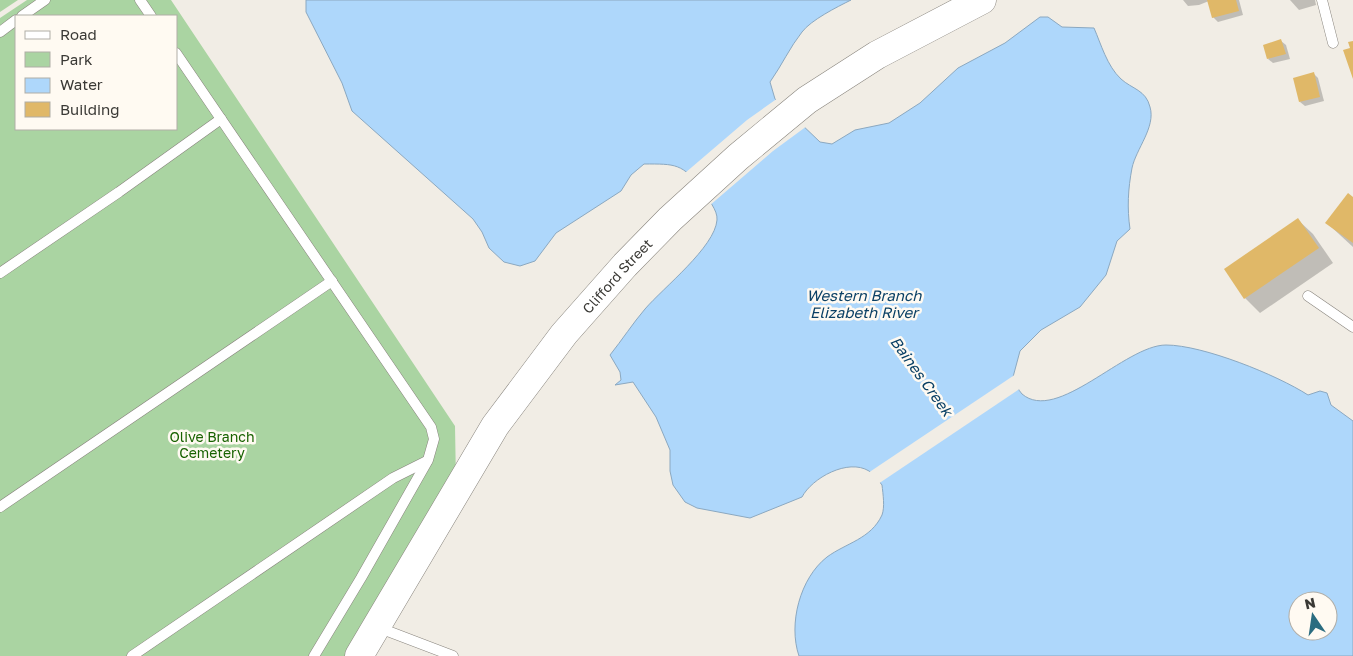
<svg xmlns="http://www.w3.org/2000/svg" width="1353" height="656" font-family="'Golos Text',sans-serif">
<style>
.green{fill:#aad4a2;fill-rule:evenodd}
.water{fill:#aed7fb;stroke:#8ba8c0;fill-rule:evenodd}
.pier{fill:#f1ede5}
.shadow{fill:#0003}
.building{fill:#e0b868}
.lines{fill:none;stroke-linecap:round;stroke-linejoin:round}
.lane-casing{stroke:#88847d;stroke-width:11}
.secondary-casing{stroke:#88847d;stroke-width:29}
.lane{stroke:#fff;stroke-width:10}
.secondary{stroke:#fff;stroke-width:28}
.labels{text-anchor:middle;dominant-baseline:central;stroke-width:5;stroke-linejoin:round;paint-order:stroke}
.street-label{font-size:14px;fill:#3a3935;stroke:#fffaf2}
.park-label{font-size:14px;fill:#186201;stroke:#fffaf2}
.water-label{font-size:15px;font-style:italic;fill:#0a4065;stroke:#fffaf2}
</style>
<rect width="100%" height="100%" fill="#f1ede5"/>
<g class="green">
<path d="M 0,0 L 18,0 L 0,12 Z"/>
<path d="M 27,0 L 171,0 L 455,426 L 456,483 L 346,656 L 0,656 L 0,18 ZM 16,16 L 176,16 L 176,129 L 16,129 Z"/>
</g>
<path class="water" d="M 306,0 L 851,0 C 837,7 811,20 802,32 C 790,47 782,65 770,82 L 775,99 L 820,142 L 832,144 L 855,130 L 889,123 L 920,103 L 958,68 L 1005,43 L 1040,17 L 1048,17 L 1062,27 L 1094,28 C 1101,44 1107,66 1121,79 C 1132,89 1146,90 1150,107 C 1156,127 1136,149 1132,168 C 1128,189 1127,208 1130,229 L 1117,241 L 1106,275 L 1080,307 L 1041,330 L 1020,351 L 1013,377 C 1015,382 1018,390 1022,394 C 1057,424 1125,345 1166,345 C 1203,345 1277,375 1308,395 L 1320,391 L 1327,393 L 1331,405 L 1353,421 L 1353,656 L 799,656 C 788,624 800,578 827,557 C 846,543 871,539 882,515 C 885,507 883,494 882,485 C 878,480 874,474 869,471 C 848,458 812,478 802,497 L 750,518 L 697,508 L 685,502 L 673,485 L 670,471 L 670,450 L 656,417 L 633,382 L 615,385 L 621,380 L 620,372 L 610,355 C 622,340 633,323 645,309 C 663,288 715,247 717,220 C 718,210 707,198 702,190 C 683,163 675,164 644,164 L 631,175 L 621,191 L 556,233 L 535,261 L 520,266 L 504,262 L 489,248 L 482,232 L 473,219 L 352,111 L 342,83 L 306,12 ZM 1298,601 L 1328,601 L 1328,631 L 1298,631 Z"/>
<g class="pier">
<path d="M 778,98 L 807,126 L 773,151 L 709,206 L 685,173 L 747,120 Z"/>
<path d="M 1016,374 L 1021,388 L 878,484 L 868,473 Z"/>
</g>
<g class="shadow">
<path d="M 1183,0 L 1239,0 L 1243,15 L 1218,22 L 1213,17 L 1209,1 L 1199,5 L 1188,6 Z"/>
<path d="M 1290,0 L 1315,0 L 1316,5 L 1299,10 Z"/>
<path d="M 1281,41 L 1286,45 L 1290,59 L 1273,63 L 1268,59 Z"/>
<path d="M 1314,74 L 1318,78 L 1324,101 L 1305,106 L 1300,102 Z"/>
<path d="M 1353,198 L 1353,247 L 1327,223 Z"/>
<path d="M 1298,220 L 1313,234 L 1333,263 L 1260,313 L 1245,298 Z"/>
</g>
<g class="building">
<path d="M 1207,0 L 1236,0 L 1239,11 L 1212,18 Z"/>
<path d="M 1281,39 L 1286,54 L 1267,59 L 1263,45 Z"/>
<path d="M 1353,41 L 1353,79 L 1343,50 L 1350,48 L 1348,42 Z"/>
<path d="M 1314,72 L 1320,97 L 1299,102 L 1293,78 Z"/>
<path d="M 1348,193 L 1353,197 L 1353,243 L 1325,223 Z"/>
<path d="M 1298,218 L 1319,248 L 1244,299 L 1224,269 Z"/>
</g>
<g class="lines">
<defs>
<g id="lane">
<path d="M 140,0 L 151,16"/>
<path d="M 1322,0 L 1333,43"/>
<path d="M 22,16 L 45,0"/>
<path d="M 0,32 L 16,20"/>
<path d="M 176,53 L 431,427 L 434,439 L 428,460 L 361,578 L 314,656"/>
<path d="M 0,273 L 119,192 L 221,119"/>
<path d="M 1308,296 L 1353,327"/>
<path d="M 0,507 L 332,281"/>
<path d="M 377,627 L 453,656"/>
<path d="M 132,656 L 393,478 L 427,461"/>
</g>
<g id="secondary">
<path id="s1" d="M 359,656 L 495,426 L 564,334 L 625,265 L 670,219 L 738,157 L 807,100 L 877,55 L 982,0"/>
</g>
</defs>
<use href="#lane" class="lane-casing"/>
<use href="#secondary" class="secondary-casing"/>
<use href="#lane" class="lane"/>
<use href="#secondary" class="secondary"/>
</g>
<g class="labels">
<g class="street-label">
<text stroke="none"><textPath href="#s1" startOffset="461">Clifford Street</textPath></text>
</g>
<g class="park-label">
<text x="212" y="436">Olive Branch<tspan x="212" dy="16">Cemetery</tspan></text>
</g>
<g class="water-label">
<text x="864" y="295">Western Branch<tspan x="864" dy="17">Elizabeth River</tspan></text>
<text transform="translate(922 376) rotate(54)">Baines Creek</text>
</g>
</g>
<rect x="15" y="15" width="162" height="115" fill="#fffaf2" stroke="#b0ada6"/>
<rect x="25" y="31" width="25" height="8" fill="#ffffff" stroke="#b0ada6"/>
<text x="60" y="40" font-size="15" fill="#3a3935">Road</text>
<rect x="25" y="52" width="25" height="15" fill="#aad4a2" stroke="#b0ada6"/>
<text x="60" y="65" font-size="15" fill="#3a3935">Park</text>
<rect x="25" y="78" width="25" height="15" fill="#aed7fb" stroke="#b0ada6"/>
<text x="60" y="90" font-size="15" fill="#3a3935">Water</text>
<rect x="25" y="102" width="25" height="15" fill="#e0b868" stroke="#b0ada6"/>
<text x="60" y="115" font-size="15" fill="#3a3935">Building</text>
<g transform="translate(1313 616) rotate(347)"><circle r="24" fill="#fffaf2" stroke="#b0ada6"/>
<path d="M0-4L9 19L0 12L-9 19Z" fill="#2b6c80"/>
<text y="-8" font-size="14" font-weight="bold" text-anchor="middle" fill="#3a3935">N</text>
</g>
</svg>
